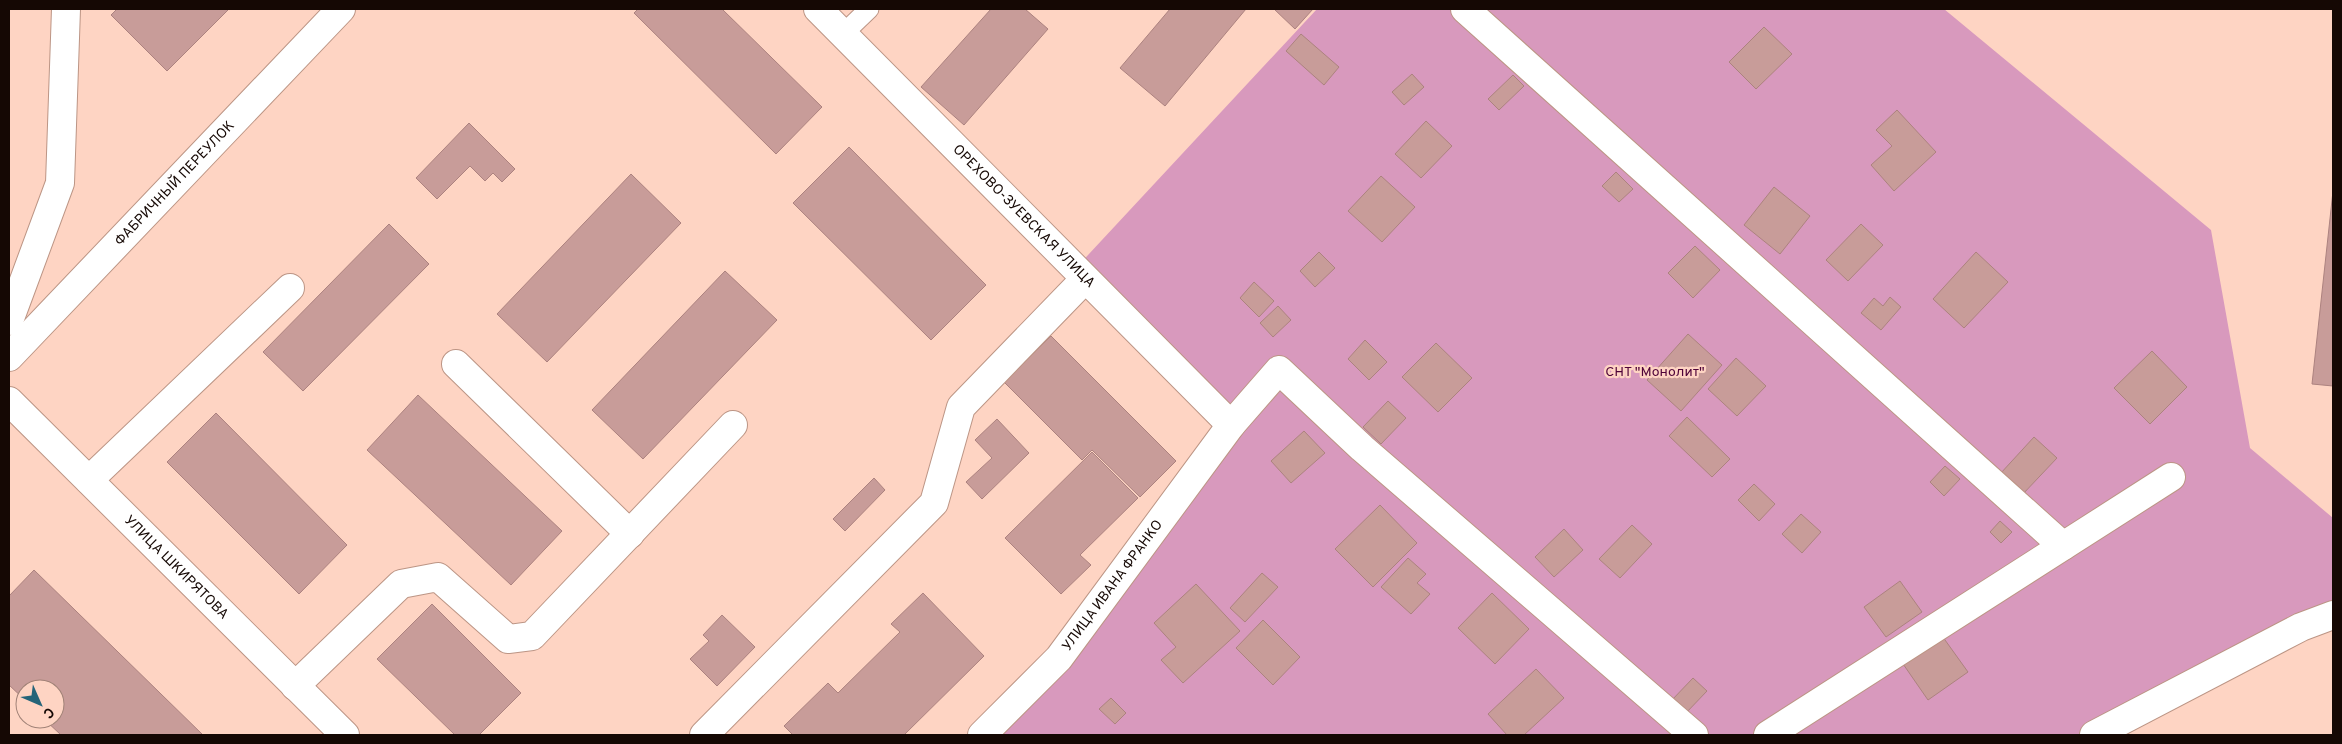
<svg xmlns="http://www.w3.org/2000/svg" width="2342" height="744" font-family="Overpass,sans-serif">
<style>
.green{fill:#d899bd}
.building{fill:#c89c99;stroke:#ac827f}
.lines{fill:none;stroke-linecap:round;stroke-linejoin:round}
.lane-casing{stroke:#bc9585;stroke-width:21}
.street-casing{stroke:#bc9585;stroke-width:30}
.lane{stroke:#fff;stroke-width:19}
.street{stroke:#fff;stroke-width:28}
.labels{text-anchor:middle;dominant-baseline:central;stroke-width:4.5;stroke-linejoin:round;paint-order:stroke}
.street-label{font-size:14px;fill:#150804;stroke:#fed4c3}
.park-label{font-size:14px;fill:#4f0339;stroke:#fed4c3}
</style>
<rect width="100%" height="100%" fill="#fed4c3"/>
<path class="green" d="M 1317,9 L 1944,9 L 2211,230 L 2250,448 L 2333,518 L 2333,615 L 2097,735 L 978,735 L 1059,658 L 1231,425 L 1075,269 Z"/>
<g class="building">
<path d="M 117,9 L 229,9 L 167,71 L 111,15 Z"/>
<path d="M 638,9 L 722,9 L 822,107 L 776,154 L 634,13 Z"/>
<path d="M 991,9 L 1025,9 L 1048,29 L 964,125 L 921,87 Z"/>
<path d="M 1170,9 L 1246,9 L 1165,106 L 1120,68 Z"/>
<path d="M 1274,9 L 1313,9 L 1295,29 Z"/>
<path d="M 1764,27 L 1792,54 L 1756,89 L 1729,62 Z"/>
<path d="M 1301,34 L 1339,67 L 1324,85 L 1286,51 Z"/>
<path d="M 1412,74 L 1424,87 L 1404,105 L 1392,92 Z"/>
<path d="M 1513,75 L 1524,86 L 1499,110 L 1488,99 Z"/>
<path d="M 1897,110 L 1936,152 L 1894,191 L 1871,165 L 1892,146 L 1876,130 Z"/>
<path d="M 1426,121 L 1452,146 L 1421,178 L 1395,154 Z"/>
<path d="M 469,123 L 515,169 L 502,182 L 493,173 L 485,181 L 470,166 L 437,199 L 416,178 Z"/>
<path d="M 849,147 L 986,285 L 931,340 L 793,203 Z"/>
<path d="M 1616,172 L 1633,189 L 1619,202 L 1602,186 Z"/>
<path d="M 631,174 L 681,223 L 547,362 L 497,314 Z"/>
<path d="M 1381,176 L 1415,207 L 1382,242 L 1348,211 Z"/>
<path d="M 1774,187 L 1810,216 L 1780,254 L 1744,225 Z"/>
<path d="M 2333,191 L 2333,386 L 2312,384 Z"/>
<path d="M 389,224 L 429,264 L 303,391 L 263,352 Z"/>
<path d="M 1861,224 L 1883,245 L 1848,281 L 1826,260 Z"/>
<path d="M 1695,246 L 1720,270 L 1693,298 L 1668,273 Z"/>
<path d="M 1319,252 L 1335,268 L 1315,287 L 1300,271 Z"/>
<path d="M 1976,252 L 2008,282 L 1964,328 L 1933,299 Z"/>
<path d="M 725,271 L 777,320 L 643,459 L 592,410 Z"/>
<path d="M 1254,282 L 1274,301 L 1259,317 L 1240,298 Z"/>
<path d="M 1890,297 L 1901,307 L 1881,330 L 1861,313 L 1874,298 L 1883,306 Z"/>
<path d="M 1278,306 L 1291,320 L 1273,337 L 1260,323 Z"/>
<path d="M 1688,334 L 1722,365 L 1681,411 L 1647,380 Z"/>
<path d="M 1051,336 L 1176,461 L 1140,497 L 1092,450 L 1082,460 L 1004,382 Z"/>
<path d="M 1365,340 L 1387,362 L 1369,380 L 1348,359 Z"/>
<path d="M 1436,343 L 1472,378 L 1438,412 L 1402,377 Z"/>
<path d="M 2152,351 L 2187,387 L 2150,424 L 2114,388 Z"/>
<path d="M 1736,358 L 1766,386 L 1737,416 L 1708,389 Z"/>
<path d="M 418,395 L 562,531 L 511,585 L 367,450 Z"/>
<path d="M 1388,401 L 1406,418 L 1381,444 L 1363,427 Z"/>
<path d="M 216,413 L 347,545 L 299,594 L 167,462 Z"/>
<path d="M 1687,417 L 1730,459 L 1712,477 L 1669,436 Z"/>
<path d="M 997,419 L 1029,453 L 982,499 L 966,482 L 992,458 L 975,440 Z"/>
<path d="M 1304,431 L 1325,453 L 1291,483 L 1271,461 Z"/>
<path d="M 2034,437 L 2057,458 L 2022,495 L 2000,474 Z"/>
<path d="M 1092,452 L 1138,498 L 1080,555 L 1091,565 L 1061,594 L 1005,538 Z"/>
<path d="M 1945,466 L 1960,479 L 1944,496 L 1930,482 Z"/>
<path d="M 874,478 L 885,490 L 845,531 L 833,519 Z"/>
<path d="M 1754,484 L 1775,504 L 1759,521 L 1738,500 Z"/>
<path d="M 1380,505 L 1417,543 L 1373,587 L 1335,549 Z"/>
<path d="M 1801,514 L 1821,532 L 1802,553 L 1782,534 Z"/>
<path d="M 2000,521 L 2012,532 L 2001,543 L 1990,532 Z"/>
<path d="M 1632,525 L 1652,544 L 1620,578 L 1599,559 Z"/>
<path d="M 1564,529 L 1583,550 L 1554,577 L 1535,557 Z"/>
<path d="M 1408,558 L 1426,574 L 1417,583 L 1430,594 L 1411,614 L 1381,587 Z"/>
<path d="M 34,570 L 203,735 L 61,735 L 44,719 L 55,719 L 55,689 L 25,689 L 25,700 L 9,685 L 9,596 Z"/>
<path d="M 1262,573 L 1278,587 L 1245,622 L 1230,608 Z"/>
<path d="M 1900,581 L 1922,612 L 1886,637 L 1864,607 Z"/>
<path d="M 1196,584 L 1240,631 L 1183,683 L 1161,660 L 1176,647 L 1154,623 Z"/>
<path d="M 923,593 L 984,656 L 904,735 L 793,735 L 784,726 L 828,683 L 838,693 L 900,632 L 891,624 Z"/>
<path d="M 1492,593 L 1529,629 L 1495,664 L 1458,628 Z"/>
<path d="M 432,604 L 521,693 L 479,735 L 455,735 L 377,659 Z"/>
<path d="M 722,615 L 755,647 L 717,686 L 690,659 L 709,641 L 703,635 Z"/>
<path d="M 1263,620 L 1300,657 L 1273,685 L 1236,648 Z"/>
<path d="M 1940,633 L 1968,672 L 1928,700 L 1901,661 Z"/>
<path d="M 1536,669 L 1564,698 L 1524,735 L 1507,735 L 1488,714 Z"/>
<path d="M 1693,678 L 1707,691 L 1685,714 L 1671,701 Z"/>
<path d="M 1111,698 L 1126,713 L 1115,724 L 1099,709 Z"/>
</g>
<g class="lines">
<defs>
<path id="lane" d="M 843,34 L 869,9"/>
<g id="street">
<path id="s1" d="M 818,9 L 1231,425"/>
<path d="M 1465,9 L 2063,546"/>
<path d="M 9,321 L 60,183 L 66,9"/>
<path id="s2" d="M 9,357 L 341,9"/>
<path d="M 456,364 L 630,534"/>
<path id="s3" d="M 9,401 L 345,735"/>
<path d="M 89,480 L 290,288"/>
<path d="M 295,686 L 401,584 L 438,577 L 508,639 L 532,636 L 733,425"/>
<path d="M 704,735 L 934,503 L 961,407 L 1085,279"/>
<path id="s4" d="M 982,735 L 1059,658 L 1231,425 L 1279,370 L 1362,448 L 1694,735"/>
<path d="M 1768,735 L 2171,477"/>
<path d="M 2094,735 L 2301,627 L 2333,615"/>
</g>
</defs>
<use href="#lane" class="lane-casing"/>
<use href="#street" class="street-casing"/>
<use href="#lane" class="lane"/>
<use href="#street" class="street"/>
</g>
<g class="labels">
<g class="street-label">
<text stroke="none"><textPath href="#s2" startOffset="240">ФАБРИЧНЫЙ ПЕРЕУЛОК</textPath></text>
<text stroke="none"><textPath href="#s1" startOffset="292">ОРЕХОВО-ЗУЕВСКАЯ УЛИЦА</textPath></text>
<text stroke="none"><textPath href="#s3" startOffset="236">УЛИЦА ШКИРЯТОВА</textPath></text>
<text stroke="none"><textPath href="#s4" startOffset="199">УЛИЦА ИВАНА ФРАНКО</textPath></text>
</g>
<g class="park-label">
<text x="1655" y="372">СНТ "Монолит"</text>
</g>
</g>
<rect width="2342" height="744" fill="none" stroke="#150804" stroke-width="20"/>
<g transform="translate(40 704) rotate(135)"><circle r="24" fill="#fed4c3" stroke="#a18277"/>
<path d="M0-4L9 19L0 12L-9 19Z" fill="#256479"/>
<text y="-8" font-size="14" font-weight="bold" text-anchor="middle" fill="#150804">С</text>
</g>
</svg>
